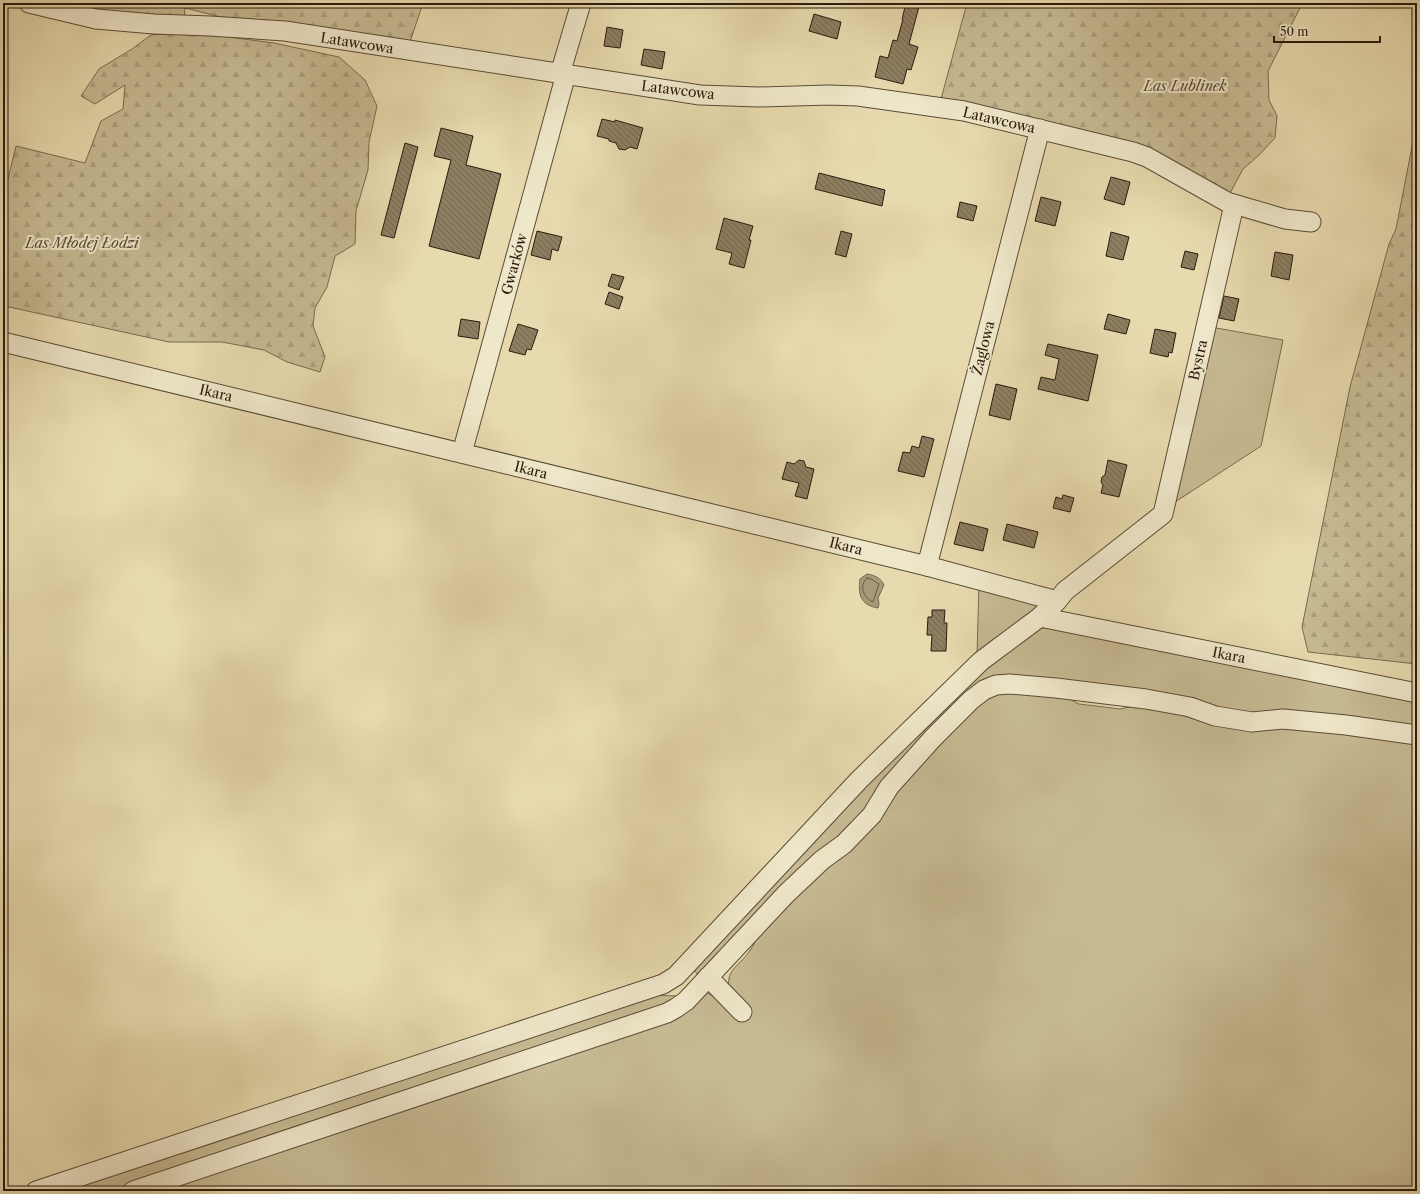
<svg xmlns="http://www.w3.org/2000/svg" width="1420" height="1194" font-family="'Libre Caslon Text',serif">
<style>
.green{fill:#c7ba93;stroke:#796a50}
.forest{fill:url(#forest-firs);stroke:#796a50}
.water{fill:#a79978;stroke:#75674e}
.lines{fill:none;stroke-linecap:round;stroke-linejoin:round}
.shore{stroke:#695a43;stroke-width:1}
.building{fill:url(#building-back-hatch);stroke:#2b1b0e}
.minor-casing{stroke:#5a4b36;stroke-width:21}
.minor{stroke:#efe7ca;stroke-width:19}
.labels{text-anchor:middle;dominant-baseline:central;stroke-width:4;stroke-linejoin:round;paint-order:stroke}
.street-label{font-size:14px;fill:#2b1b0e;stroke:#efe7ca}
.park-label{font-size:14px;font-style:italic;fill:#5a4b36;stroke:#efe7ca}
</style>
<defs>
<pattern id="forest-firs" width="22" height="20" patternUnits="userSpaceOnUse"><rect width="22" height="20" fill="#c7ba93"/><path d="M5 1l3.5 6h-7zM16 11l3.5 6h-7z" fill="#ab9f7e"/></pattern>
<pattern id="building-back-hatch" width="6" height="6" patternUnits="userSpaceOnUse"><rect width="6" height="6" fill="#8d7e61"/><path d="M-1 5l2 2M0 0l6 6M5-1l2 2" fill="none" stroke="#73664e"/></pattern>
</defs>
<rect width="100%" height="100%" fill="#e7daae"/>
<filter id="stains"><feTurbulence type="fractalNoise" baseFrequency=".005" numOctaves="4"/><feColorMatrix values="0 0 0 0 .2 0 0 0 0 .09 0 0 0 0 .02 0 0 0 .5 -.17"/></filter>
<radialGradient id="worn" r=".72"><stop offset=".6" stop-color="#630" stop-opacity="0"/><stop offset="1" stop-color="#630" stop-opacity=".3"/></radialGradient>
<g class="green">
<path d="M 1211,327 L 1283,340 L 1261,446 L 1169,506 Z"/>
<path d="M 979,585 L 1044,602 L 977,655 Z"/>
<path d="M 1055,627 L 1417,699 L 1417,729 L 1262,715 L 1004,678 L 870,806 L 701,975 L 697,974 L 694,970 L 863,782 L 982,667 L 1032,632 L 1043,628 Z"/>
<path d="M 994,692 L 1056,692 L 1079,704 L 1120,709 L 1144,704 L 1282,726 L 1417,739 L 1417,1191 L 143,1191 L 706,993 L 714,996 L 730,990 C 724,971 739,966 749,952 C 754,946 757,936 760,929 L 880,814 L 943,734 Z"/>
<path d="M 649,995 L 677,996 L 679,999 L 533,1053 L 118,1191 L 57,1191 Z"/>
</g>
<g class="forest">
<path d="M 66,3 L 423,3 L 409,45 L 233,20 L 185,8 L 184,21 L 99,12 Z"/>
<path d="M 967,3 L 1300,3 L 1301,6 L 1268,71 L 1269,100 L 1277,116 L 1275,138 L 1258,156 L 1243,169 L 1229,195 L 1119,147 L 941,99 Z"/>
<path d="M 191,32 L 274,43 L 339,57 L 365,80 L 377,106 L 369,142 L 368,170 L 356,211 L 355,244 L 335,256 L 327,287 L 315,308 L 313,326 L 325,357 L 320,372 L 287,362 L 264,350 L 222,342 L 169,342 L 9,307 L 3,308 L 3,199 L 16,146 L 85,163 L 101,121 L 123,109 L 125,85 L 95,104 L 81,96 L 99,69 L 132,49 L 151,35 Z"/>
<path d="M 1417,121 L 1417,664 L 1308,652 L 1302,627 L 1350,387 L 1389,244 L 1396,229 Z"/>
</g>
<path class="water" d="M 867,574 C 874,575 881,578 884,585 L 878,598 L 879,604 L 878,608 C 860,605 858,594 860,579 Z"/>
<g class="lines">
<path class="shore" d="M 867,578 L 871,579 L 879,584 L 873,602 C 864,598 858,586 867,578 Z"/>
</g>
<g class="building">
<path d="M 906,3 L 920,3 L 909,44 L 918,47 L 911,70 L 907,69 L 903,84 L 875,77 L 880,56 L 888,58 L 893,40 L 897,41 L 903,19 L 902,19 Z"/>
<path d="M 814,14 L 841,22 L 837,39 L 809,31 Z"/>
<path d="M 607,27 L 623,30 L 620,48 L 604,46 Z"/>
<path d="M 644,49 L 665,52 L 662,69 L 641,65 Z"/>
<path d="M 602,119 L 615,122 L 615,120 L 643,128 L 637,149 L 630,147 L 625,150 L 619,149 L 616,143 L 609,141 L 609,139 L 597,136 Z"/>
<path d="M 441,128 L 473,136 L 466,165 L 501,174 L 479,259 L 429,246 L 451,160 L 434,156 Z"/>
<path d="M 405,143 L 418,147 L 394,238 L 381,235 Z"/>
<path d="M 819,173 L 885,190 L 882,206 L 815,189 Z"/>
<path d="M 1111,177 L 1130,182 L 1124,205 L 1104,199 Z"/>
<path d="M 1041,197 L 1061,202 L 1055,226 L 1035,221 Z"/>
<path d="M 960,202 L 977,206 L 973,221 L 957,217 Z"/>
<path d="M 724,218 L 753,226 L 749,240 L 751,240 L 744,268 L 729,264 L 732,253 L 716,249 Z"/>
<path d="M 537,231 L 562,237 L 558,251 L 552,249 L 550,260 L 531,255 Z"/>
<path d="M 841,231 L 852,234 L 846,257 L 835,254 Z"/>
<path d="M 1111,232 L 1129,237 L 1123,260 L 1106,256 Z"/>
<path d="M 1185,251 L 1198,254 L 1194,270 L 1181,267 Z"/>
<path d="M 1275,252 L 1293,255 L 1289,280 L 1271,276 Z"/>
<path d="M 612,274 L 624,277 L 619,290 L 608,286 Z"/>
<path d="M 609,292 L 623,297 L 619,309 L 605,304 Z"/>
<path d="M 1224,296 L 1239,299 L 1234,321 L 1219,318 Z"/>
<path d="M 1108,314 L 1130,320 L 1126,334 L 1104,329 Z"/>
<path d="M 461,319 L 480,322 L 478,339 L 458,336 Z"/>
<path d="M 518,324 L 538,330 L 531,350 L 527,349 L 525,355 L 509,351 Z"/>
<path d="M 1155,329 L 1176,333 L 1172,353 L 1169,352 L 1168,357 L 1150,353 Z"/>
<path d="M 1048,344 L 1098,355 L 1088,401 L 1038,389 L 1041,377 L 1055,380 L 1059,359 L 1045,355 Z"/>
<path d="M 996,384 L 1017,389 L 1010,420 L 989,415 Z"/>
<path d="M 922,436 L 934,439 L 924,477 L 898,471 L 903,452 L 910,453 L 912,446 L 919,448 Z"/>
<path d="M 799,460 L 804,461 L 806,467 L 814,469 L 807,499 L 795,496 L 799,483 L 782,479 L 787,462 L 794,464 Z"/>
<path d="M 1108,460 L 1127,465 L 1119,497 L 1101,493 L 1103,485 L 1101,482 L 1102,477 L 1105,475 Z"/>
<path d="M 1063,495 L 1074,498 L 1070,512 L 1053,508 L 1056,497 L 1062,499 Z"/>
<path d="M 960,522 L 988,529 L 983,551 L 954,544 Z"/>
<path d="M 1007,524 L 1038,532 L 1034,548 L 1003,540 Z"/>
<path d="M 932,610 L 945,610 L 944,623 L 947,623 L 946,651 L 931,651 L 932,635 L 927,635 L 928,617 L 932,617 Z"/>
</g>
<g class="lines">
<defs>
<g id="minor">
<path d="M 29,3 L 96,19 L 154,24 L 210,26 L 285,31 L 700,95 L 758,97 L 829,95 L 858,96 L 964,111 L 1133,152 L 1147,157 L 1227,202 L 1285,219 L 1311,222"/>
<path d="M 560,74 L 581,3"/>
<path d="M 3,342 L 927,566 L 1057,601"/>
<path d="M 462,453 L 566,74"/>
<path d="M 927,566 L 1040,129"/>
<path d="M 1040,617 L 1417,693"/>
<path d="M 708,977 L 742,1012"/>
<path d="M 36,1191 L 663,984 L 676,976 L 859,780 L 981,661 L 1040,617 L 1057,601 L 1065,591 L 1163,514 L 1234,205"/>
<path d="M 133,1191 L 667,1013 L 676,1008 L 686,1001 L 786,894 L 822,860 L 844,844 L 872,815 L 889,787 L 933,738 L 971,700 L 984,690 L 996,685 L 1010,684 L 1056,688 L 1146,699 L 1190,707 L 1215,716 L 1252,722 L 1283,719 L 1346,725 L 1417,735"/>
</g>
</defs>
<use href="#minor" class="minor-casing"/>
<use href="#minor" class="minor"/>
</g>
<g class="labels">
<g class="street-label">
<text transform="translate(357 43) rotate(9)">Latawcowa</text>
<text transform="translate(678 90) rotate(7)">Latawcowa</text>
<text transform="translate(999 120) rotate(13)">Latawcowa</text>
<text transform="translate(514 264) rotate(-75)">Gwarków</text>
<text transform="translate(983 348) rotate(-76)">Żaglowa</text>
<text transform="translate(1198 360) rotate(-77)">Bystra</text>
<text transform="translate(216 393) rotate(13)">Ikara</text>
<text transform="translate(531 470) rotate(14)">Ikara</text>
<text transform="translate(846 546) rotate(14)">Ikara</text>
<text transform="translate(1229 655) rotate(11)">Ikara</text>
</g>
<g class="park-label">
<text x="1185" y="86">Las Lublinek</text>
<text x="82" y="243">Las Młodej Łodzi</text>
</g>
</g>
<rect width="1420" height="1194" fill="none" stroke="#e7daae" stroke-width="16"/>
<rect x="4" y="4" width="1412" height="1186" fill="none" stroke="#2b1b0e" stroke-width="2"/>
<rect x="8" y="8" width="1404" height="1178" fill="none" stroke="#2b1b0e"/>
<path d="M1274 36v6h106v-6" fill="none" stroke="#2b1b0e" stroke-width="2"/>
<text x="1280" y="36" font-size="12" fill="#2b1b0e" stroke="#efe7ca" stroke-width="3" paint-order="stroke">50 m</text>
<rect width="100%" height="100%" filter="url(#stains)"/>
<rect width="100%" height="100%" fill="url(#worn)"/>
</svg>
